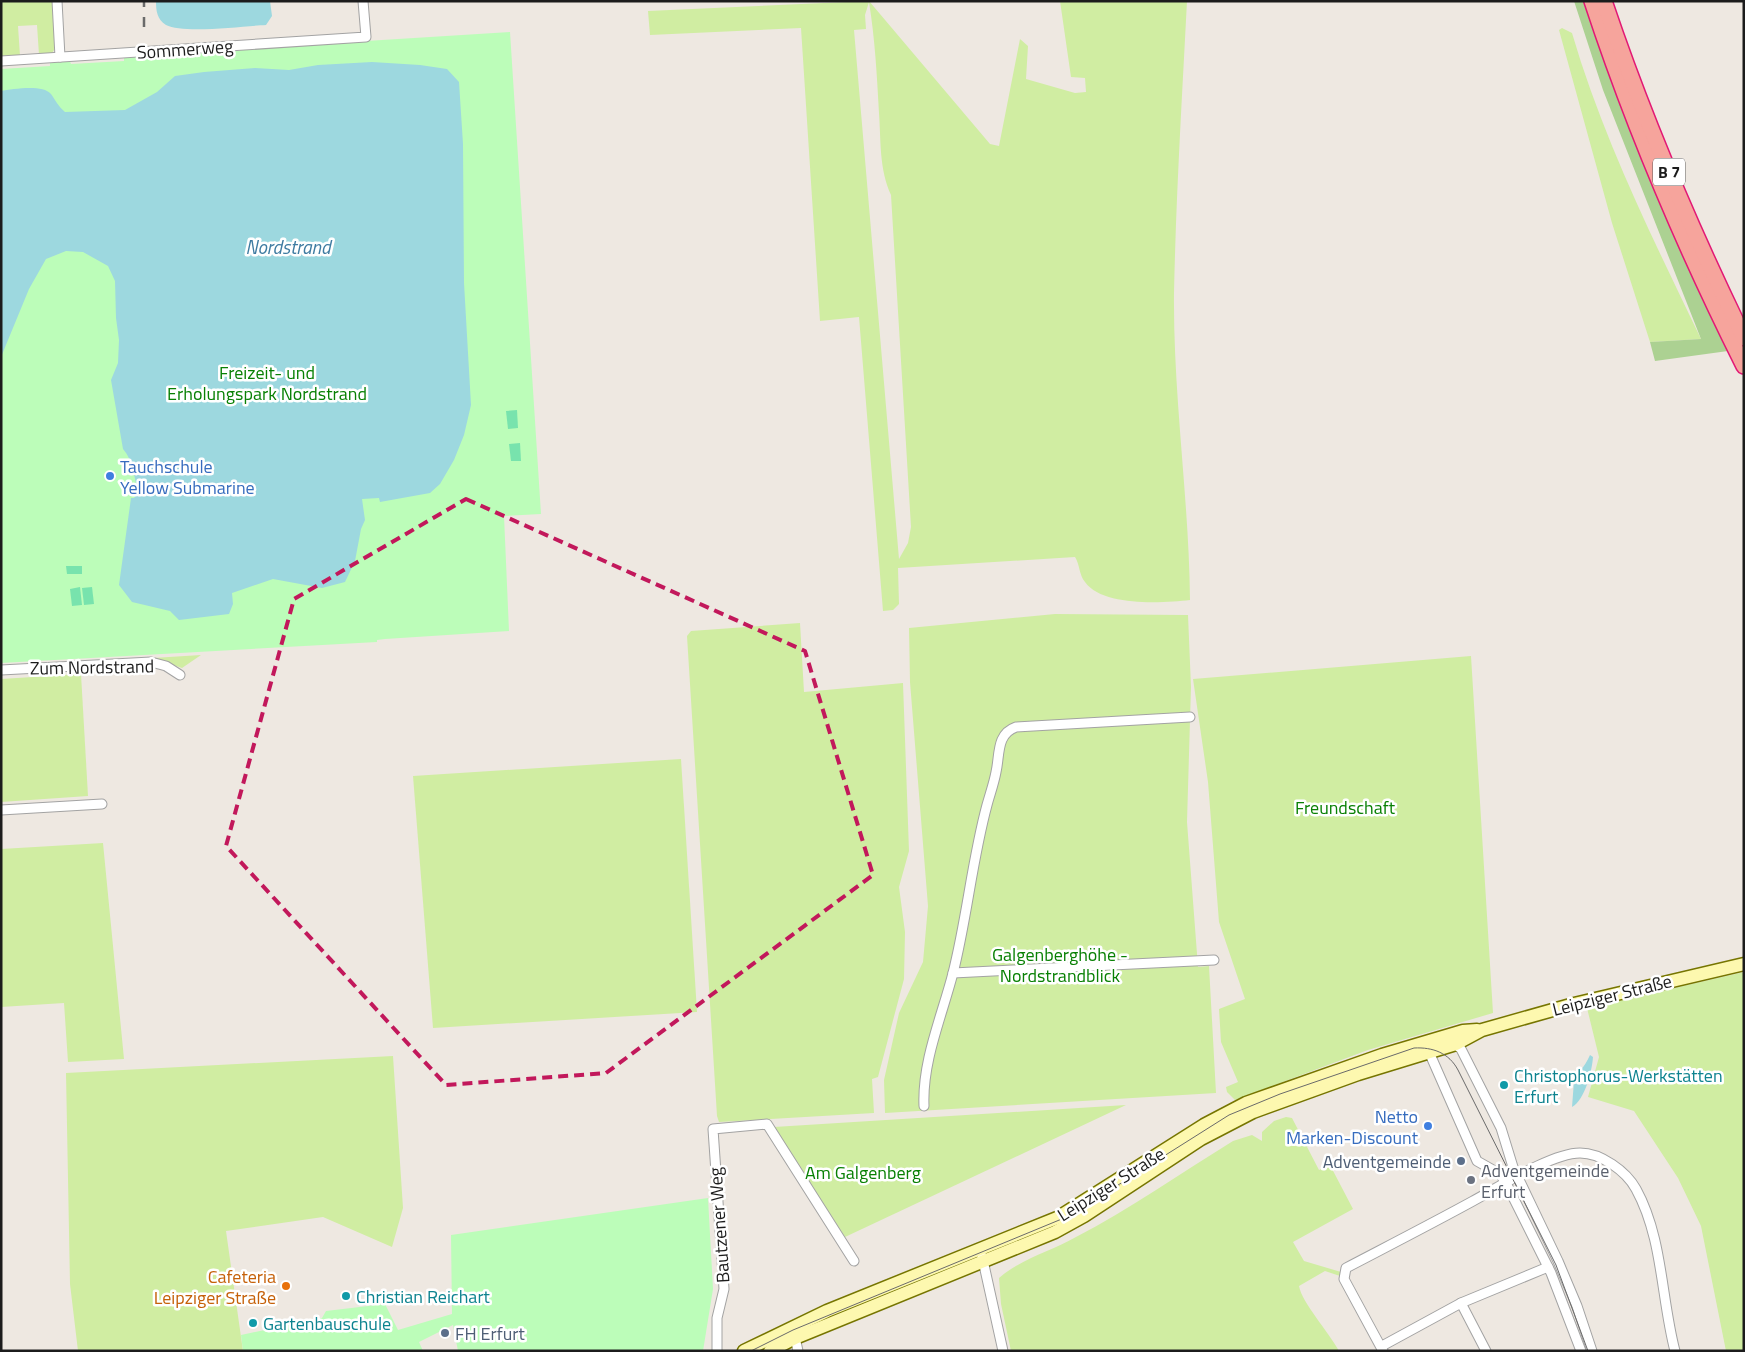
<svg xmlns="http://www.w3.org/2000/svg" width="1745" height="1352" font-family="'Titillium Web',sans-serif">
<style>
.grass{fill:#d0eda2;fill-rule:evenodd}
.forest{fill:#acd192}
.park{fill:#bcfdb9}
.pitch{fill:#78e3ad}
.water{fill:#9dd8df}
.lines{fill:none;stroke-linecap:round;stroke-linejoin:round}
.minor-casing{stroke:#a3a3a3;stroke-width:11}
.secondary-casing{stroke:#767500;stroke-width:15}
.trunk-casing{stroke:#e21875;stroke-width:18}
.minor{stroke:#fff;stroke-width:9}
.secondary{stroke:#fdf8af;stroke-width:12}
.trunk{stroke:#f6a49c;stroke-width:15}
.tram{stroke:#6a6a6a;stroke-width:1}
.rail{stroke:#6a6a6a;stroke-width:2.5;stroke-dasharray:10 10;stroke-linecap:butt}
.marked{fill:none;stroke:#c2185b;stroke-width:4;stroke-dasharray:10 6;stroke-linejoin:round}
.shop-dot{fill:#3f7fe0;stroke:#fff;stroke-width:2}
.culture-dot{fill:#0f9aa8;stroke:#fff;stroke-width:2}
.service-dot{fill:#5c6f8a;stroke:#fff;stroke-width:2}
.worship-dot{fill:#6b7280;stroke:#fff;stroke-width:2}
.food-dot{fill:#e8710a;stroke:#fff;stroke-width:2}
.labels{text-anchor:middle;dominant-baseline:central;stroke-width:5;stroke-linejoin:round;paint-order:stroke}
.shield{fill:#fff;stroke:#606060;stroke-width:1}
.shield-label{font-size:16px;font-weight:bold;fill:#1c1c1c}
.street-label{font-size:18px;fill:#1c1c1c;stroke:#fff}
.park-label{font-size:18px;fill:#088004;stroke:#fff}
.shop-label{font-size:18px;fill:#366cbe;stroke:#fff;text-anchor:start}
.culture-label{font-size:18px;fill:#0d838f;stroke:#fff;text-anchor:start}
.service-label{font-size:18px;fill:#4e5e75;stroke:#fff;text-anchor:end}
.worship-label{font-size:18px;fill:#5b616d;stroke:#fff;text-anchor:start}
.food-label{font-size:18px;fill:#c56008;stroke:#fff;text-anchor:end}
.water-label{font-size:19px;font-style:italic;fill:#3e7ba1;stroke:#fff}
</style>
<rect width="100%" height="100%" fill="#eee8e1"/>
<g class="grass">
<path d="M 1,1 L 54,1 L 56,47 L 52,53 L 39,55 L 37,25 L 18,26 L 20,56 L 1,57 Z"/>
<path d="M 869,1 L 990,144 L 999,146 L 1020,39 L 1028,46 L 1026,79 L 1075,93 L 1086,92 L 1085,78 L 1071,77 L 1060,1 L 1187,1 C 1182,98 1176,197 1174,293 C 1173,396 1189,498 1190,600 C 1163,603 1103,607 1085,582 C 1079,575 1080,565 1075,557 L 898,568 L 899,604 L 893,610 L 883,611 L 859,317 L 820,321 L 801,28 L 650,35 L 648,11 ZM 869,2 C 875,39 877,76 879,113 C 881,140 879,169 891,195 L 911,527 L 908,543 L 899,559 L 854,30 L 866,29 L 865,15 Z"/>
<path d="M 1562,28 L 1572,33 C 1603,139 1653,239 1701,339 L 1650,342 L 1612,223 L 1559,30 Z"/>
<path d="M 1055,614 L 1188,615 L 1191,687 L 1187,822 L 1198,967 L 1209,966 L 1216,1093 L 885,1113 L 884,1080 L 899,1013 L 923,962 L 928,906 L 910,682 L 909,628 Z"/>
<path d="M 800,623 L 804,692 L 903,683 L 909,851 L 899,887 L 905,932 L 904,979 L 878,1077 L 872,1079 L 874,1113 L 719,1122 L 717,1116 L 687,636 L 691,631 Z"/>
<path d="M 201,655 L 182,668 L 153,658 Z"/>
<path d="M 1471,656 L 1493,1013 L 1368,1050 L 1235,1100 L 1227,1092 L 1226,1087 L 1238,1082 L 1221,1042 L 1219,1009 L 1245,999 L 1219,922 L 1208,782 L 1193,679 Z"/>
<path d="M 81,674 L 88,796 L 1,802 L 1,679 Z"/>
<path d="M 681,759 L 697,1012 L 433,1028 L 413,776 Z"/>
<path d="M 103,843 L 124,1059 L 68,1062 L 64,1003 L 1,1007 L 1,849 Z"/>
<path d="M 1744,972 L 1744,1351 L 1726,1351 L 1701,1226 L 1678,1178 L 1634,1111 L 1588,1097 L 1599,1057 L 1587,1008 Z"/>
<path d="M 393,1056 L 403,1208 L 392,1247 L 323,1217 L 226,1231 L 243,1351 L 78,1351 L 70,1284 L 66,1073 Z"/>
<path d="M 1126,1105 L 845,1237 L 774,1127 Z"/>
<path d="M 1286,1117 L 1292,1118 L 1319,1170 L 1330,1165 L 1353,1209 L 1293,1242 L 1304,1261 L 1341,1272 L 1340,1276 L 1325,1271 L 1299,1286 C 1302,1303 1329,1332 1339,1351 L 1011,1351 L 1001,1304 L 999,1278 C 1022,1258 1050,1252 1076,1237 C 1130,1209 1181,1173 1233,1141 L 1252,1135 L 1262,1141 L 1262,1132 L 1274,1121 Z"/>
</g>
<path class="forest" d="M 1574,1 L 1586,1 L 1656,187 L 1728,351 L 1655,361 L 1650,342 L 1701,339 L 1603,90 Z"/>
<g class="park">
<path d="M 510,32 L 541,514 L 504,516 L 509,631 L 385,639 L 377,640 L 377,642 L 1,663 L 1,69 L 50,66 L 50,60 L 69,59 L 71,64 L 124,61 L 124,56 Z"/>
<path d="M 708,1198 L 713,1289 L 703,1351 L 458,1351 L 453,1325 L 419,1342 L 423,1351 L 243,1351 L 241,1335 L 322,1318 L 326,1311 L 385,1304 L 398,1330 L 452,1314 L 451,1235 Z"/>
</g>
<g class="pitch">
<path d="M 517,410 L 518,428 L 508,429 L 506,411 Z"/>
<path d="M 520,443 L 521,461 L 511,461 L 509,444 Z"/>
<path d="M 66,566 L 82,566 L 82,574 L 67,574 Z"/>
<path d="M 80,587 L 82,605 L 72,606 L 70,589 Z"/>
<path d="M 92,587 L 94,604 L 84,605 L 82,588 Z"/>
</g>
<g class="water">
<path d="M 156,1 L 270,1 L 272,16 L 266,25 C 245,26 183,34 166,25 C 157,19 156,11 156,1 Z"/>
<path d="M 372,62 L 420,65 L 447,69 L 459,82 L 463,144 L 464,283 L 471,405 L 464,435 L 454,460 L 440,484 L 430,493 L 380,502 L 379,498 L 362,499 L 365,520 L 361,529 L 355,561 L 345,582 L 322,588 L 273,579 L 232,593 L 233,604 L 229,614 L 179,620 L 170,611 L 132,602 L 119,585 L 131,498 L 134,498 L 139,492 C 133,477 134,461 123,449 L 111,380 L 118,363 L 119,340 L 116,318 L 115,281 L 108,266 L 83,252 L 66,251 L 46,259 L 29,289 L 1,357 L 1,91 C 13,89 43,84 51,94 C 56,101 58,106 65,112 L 125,110 L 157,92 L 175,76 L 204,72 L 255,68 L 289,70 L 318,65 Z"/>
<path d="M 1590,1055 L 1593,1057 C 1592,1071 1585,1100 1572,1107 L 1574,1081 L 1567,1077 C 1580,1073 1584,1068 1590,1055 Z"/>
</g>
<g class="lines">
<defs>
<g id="minor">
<path d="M 57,1 L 60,57"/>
<path d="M 1,61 L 366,37 L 363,1"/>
<path d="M 1,670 L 151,662 L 166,666 L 180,675"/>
<path d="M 1,810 L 102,804"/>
<path d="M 953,973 L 1214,960"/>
<path d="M 1451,1041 L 1461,1049 L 1501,1128 L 1513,1167 L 1558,1261 L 1577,1306 L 1592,1351"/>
<path d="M 1431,1047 L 1429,1052 L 1477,1161 L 1500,1174 L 1506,1183 L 1551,1273 L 1581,1351"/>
<path d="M 924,1106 C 922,1061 942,1016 953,973 C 967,918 972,860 987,805 C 990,794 994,783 996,772 C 1000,755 996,734 1016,727 L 1190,717"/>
<path d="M 982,1256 L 1003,1351"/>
<path d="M 1461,1303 L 1486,1351"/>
<path d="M 794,1333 L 798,1351"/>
<path d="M 1382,1346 L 1461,1303 L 1548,1267"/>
<path d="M 717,1351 L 717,1318 L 724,1289 L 713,1129 L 767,1124 L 854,1261"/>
<path d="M 1383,1351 L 1344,1279 L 1346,1268 C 1388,1246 1431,1224 1473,1201 C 1499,1187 1552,1153 1580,1153 C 1601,1153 1626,1171 1636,1189 C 1663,1238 1661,1298 1675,1351"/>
</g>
<g id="secondary">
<path d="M 744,1351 L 827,1311 L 1057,1218 L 1204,1125 L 1246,1103 L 1382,1055 L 1463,1031 L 1477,1030"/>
<path d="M 770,1351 L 795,1338 L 1055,1232 L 1084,1216 L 1201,1139 L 1253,1112 L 1358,1074 L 1456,1044 L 1482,1030 L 1574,1004 L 1744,964"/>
</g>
<g id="trunk">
<path d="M 1592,1 C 1633,126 1685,248 1744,366"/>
<path d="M 1604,1 C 1643,117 1691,229 1744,338"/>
</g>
</defs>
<use href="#minor" class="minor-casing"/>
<use href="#secondary" class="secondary-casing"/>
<use href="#trunk" class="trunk-casing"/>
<use href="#minor" class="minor"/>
<use href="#secondary" class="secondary"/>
<use href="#trunk" class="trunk"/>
<path class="tram" d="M 751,1351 L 793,1330 L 1069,1216 L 1229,1115 L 1280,1094 L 1414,1048 C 1433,1047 1449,1053 1458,1070 L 1556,1265 L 1588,1351"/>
<path class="rail" d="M 144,27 L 144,1"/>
</g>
<path class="marked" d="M 466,499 L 805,651 L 873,875 L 606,1073 L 446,1085 L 226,846 L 294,599 Z"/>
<g class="shop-dot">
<circle cx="110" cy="476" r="5"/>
<circle cx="1428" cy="1126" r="5"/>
</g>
<g class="culture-dot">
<circle cx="1504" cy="1085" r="5"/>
<circle cx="346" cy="1296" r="5"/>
<circle cx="253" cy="1323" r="5"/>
</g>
<g class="service-dot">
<circle cx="1461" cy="1161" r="5"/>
<circle cx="445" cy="1333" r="5"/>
</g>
<circle class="worship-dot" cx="1471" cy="1180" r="5"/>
<circle class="food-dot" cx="286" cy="1286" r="5"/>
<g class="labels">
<rect class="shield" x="1653" y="158.5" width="32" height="27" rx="4"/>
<g class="shield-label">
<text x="1669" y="172">B 7</text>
</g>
<g class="street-label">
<text transform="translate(185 49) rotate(-4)">Sommerweg</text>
<text transform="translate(92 667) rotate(-1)">Zum Nordstrand</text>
<text transform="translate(1612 995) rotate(-14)">Leipziger Straße</text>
<text transform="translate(1111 1184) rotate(-32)">Leipziger Straße</text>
<text transform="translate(719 1225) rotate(-94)">Bautzener Weg</text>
</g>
<g class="park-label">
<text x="267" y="372">Freizeit- und<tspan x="267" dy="21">Erholungspark Nordstrand</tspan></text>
<text x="1345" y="807">Freundschaft</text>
<text x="1060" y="954">Galgenberghöhe -<tspan x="1060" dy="21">Nordstrandblick</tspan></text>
<text x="863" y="1172">Am Galgenberg</text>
</g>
<g class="shop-label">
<text x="120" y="466">Tauchschule<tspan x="120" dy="21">Yellow Submarine</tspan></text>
<text x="1418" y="1116" text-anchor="end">Netto<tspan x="1418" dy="21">Marken-Discount</tspan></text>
</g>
<g class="culture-label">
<text x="1514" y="1075">Christophorus-Werkstätten<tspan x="1514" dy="21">Erfurt</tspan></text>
<text x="356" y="1296">Christian Reichart</text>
<text x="263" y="1323">Gartenbauschule</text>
</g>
<g class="service-label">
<text x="1451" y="1161">Adventgemeinde</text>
<text x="455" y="1333" text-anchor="start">FH Erfurt</text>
</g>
<g class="worship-label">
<text x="1481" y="1170">Adventgemeinde<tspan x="1481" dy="21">Erfurt</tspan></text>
</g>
<g class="food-label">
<text x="276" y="1276">Cafeteria<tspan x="276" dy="21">Leipziger Straße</tspan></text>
</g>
<g class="water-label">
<text x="288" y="246">Nordstrand</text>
</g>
</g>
<rect width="1745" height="1352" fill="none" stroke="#1c1c1c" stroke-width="5"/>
</svg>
